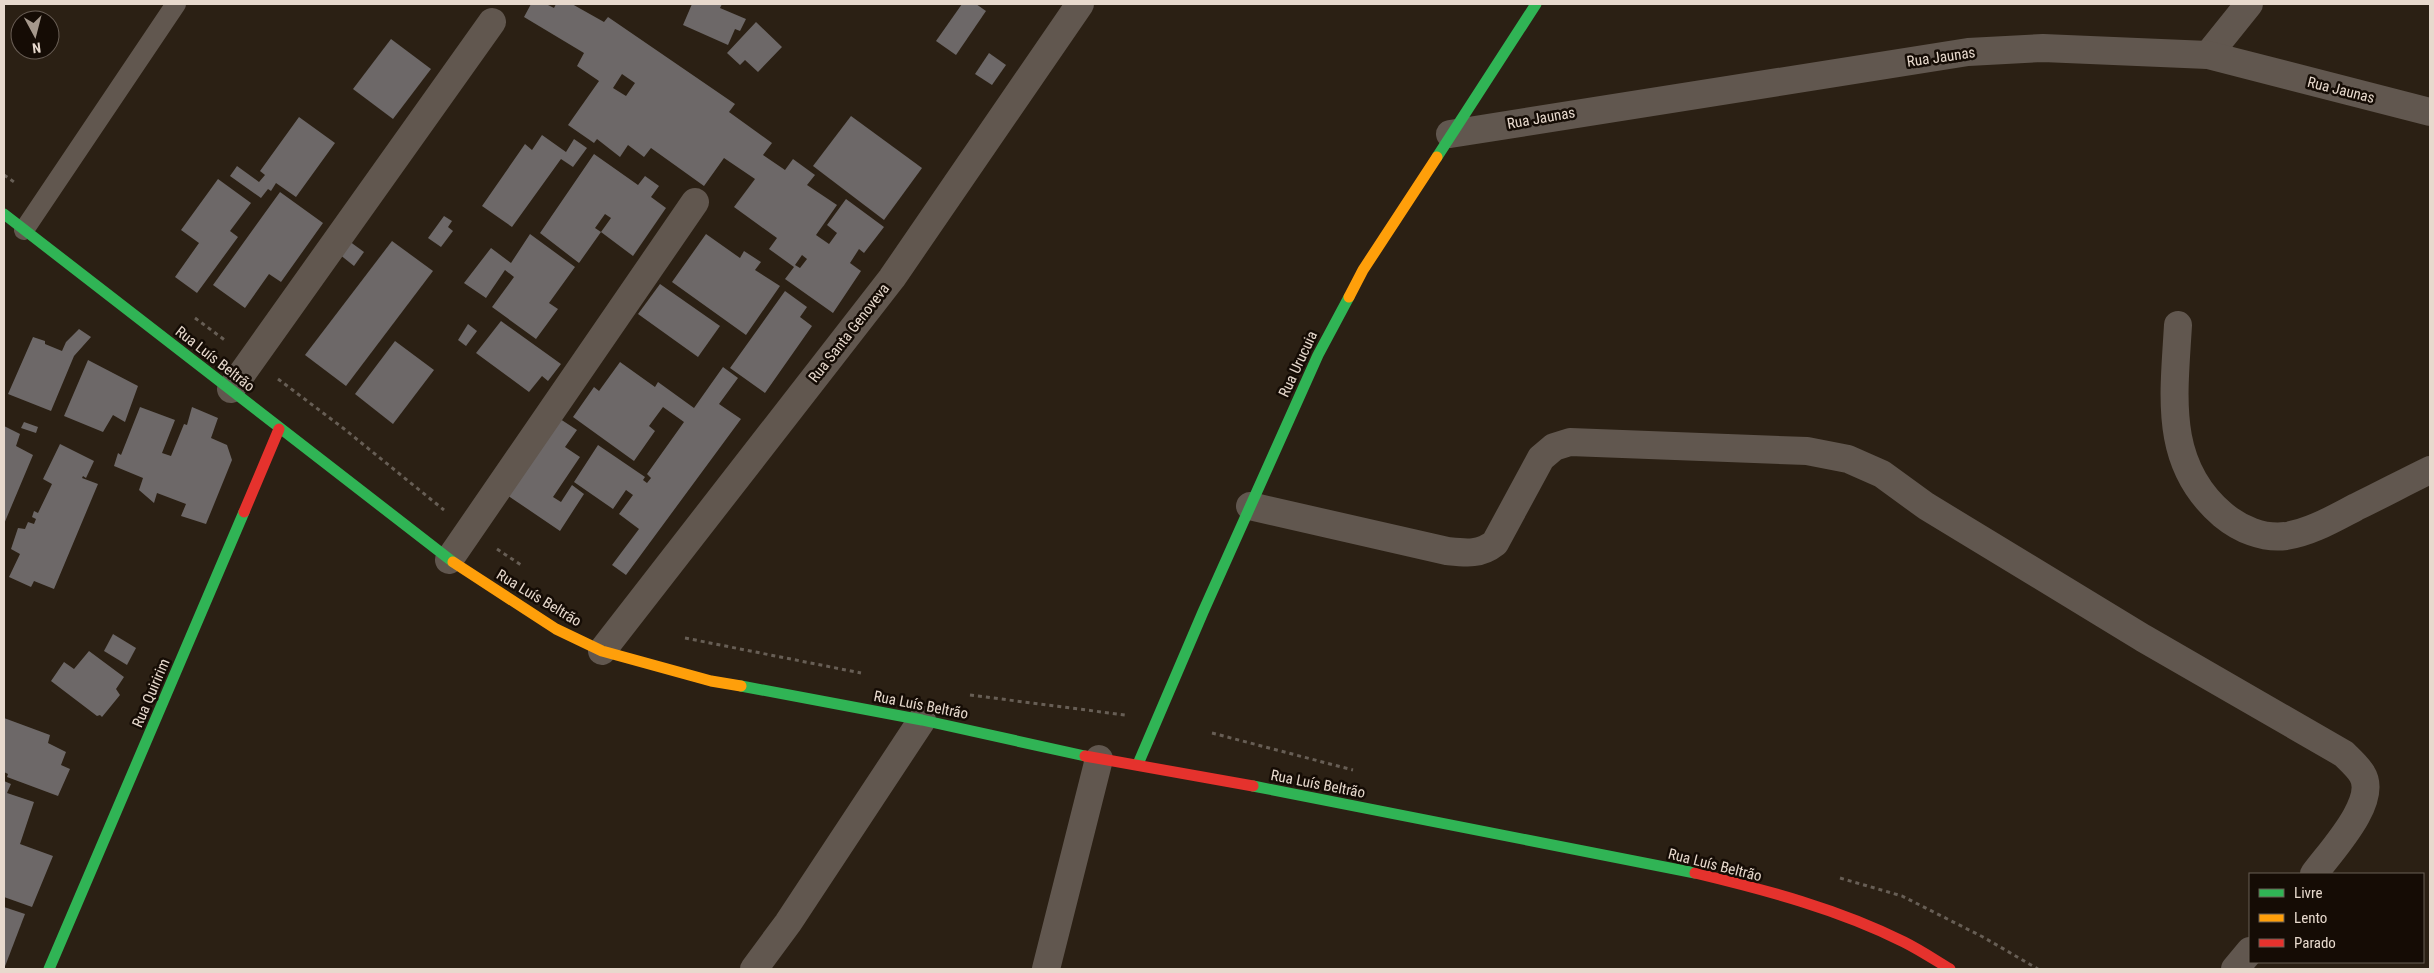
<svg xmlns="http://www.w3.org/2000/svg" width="2434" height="973" font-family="'Roboto Condensed',sans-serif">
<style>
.building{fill:#6d6868;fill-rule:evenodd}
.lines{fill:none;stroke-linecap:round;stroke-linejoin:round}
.path{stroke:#675e55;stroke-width:3;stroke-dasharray:4 4;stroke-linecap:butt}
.lane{stroke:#61574f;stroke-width:20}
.street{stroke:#61574f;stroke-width:28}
.fast{stroke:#30b455;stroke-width:11}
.slow{stroke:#ff9f0a;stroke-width:11}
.jam{stroke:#e5322d;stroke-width:11}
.labels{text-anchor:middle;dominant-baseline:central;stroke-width:5;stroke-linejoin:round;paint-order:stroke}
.street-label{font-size:15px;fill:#e7d9cd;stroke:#150c05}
</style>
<rect width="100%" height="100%" fill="#2b2014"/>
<g class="building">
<path d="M 531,4 L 546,4 L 554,8 L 556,4 L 572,4 L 604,22 L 608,17 L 735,104 L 729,112 L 772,143 L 763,155 L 785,170 L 793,159 L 815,175 L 807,185 L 837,205 L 816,235 L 829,244 L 837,233 L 827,225 L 846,199 L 884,227 L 864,253 L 859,249 L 850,263 L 861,271 L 833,313 L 785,279 L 794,267 L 769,249 L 777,238 L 734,207 L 755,179 L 724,158 L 704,186 L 651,148 L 644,157 L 628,145 L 620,157 L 597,139 L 594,143 L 568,125 L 599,81 L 577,66 L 584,53 L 524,17 ZM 622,74 L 635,83 L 626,96 L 613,88 ZM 802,255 L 807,259 L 800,268 L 795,265 Z"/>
<path d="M 692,4 L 722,4 L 720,8 L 746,19 L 740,31 L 735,29 L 728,45 L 683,25 Z"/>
<path d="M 962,4 L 976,4 L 986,11 L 956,55 L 936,41 Z"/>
<path d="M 756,22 L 782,47 L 758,72 L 745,60 L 740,65 L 727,53 Z"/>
<path d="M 391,39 L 431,69 L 393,119 L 353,89 Z"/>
<path d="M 989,53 L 1006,65 L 992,85 L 975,74 Z"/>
<path d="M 851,116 L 922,168 L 884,220 L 813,166 Z"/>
<path d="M 299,117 L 335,143 L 296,197 L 276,183 L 271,191 L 268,189 L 261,198 L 230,176 L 237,166 L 259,182 L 265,175 L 260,171 Z"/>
<path d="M 542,135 L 566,152 L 574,139 L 587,148 L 573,167 L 561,159 L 512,227 L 482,206 L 525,144 L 532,150 Z"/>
<path d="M 594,154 L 638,185 L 645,176 L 659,186 L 651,197 L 666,208 L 633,256 L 601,232 L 611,218 L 605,214 L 595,228 L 601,232 L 579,263 L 540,233 Z"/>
<path d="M 218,179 L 251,203 L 230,231 L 238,237 L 197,293 L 175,277 L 199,243 L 181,230 Z"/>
<path d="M 280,192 L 323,223 L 281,282 L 269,274 L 245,308 L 213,285 Z"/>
<path d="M 444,216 L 452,221 L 448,227 L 453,231 L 441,247 L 428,238 Z"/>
<path d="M 530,234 L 575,267 L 549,303 L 558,309 L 536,339 L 492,307 L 514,277 L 505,270 L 486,298 L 464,283 L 491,248 L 511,263 Z"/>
<path d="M 706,234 L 740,258 L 744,251 L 761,262 L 755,270 L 780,286 L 746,335 L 672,282 Z"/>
<path d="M 349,241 L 364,252 L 354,266 L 339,254 Z"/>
<path d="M 392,241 L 433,271 L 346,386 L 305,355 Z"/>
<path d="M 660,284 L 720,326 L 698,357 L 638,314 Z"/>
<path d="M 785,291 L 807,307 L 800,317 L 812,326 L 765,393 L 730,368 Z"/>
<path d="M 501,321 L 561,364 L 548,381 L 542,376 L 529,392 L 476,353 Z"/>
<path d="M 468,324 L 477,331 L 466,346 L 458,340 Z"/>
<path d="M 79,329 L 91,337 L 74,356 L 51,411 L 8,394 L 33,337 L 45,341 L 45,344 L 62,351 L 66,342 Z"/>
<path d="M 395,341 L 434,370 L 393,424 L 355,394 Z"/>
<path d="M 88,360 L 138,386 L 125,422 L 113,415 L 103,432 L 64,416 Z"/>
<path d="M 620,362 L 655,387 L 658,382 L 694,408 L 723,367 L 738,378 L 719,404 L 741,419 L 626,575 L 612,565 L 639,529 L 619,514 L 633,495 L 626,490 L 613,509 L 574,482 L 598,445 L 645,477 L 643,480 L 647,483 L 651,478 L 647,474 L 684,422 L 663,407 L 649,426 L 655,431 L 634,461 L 573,417 L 594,387 L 599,391 Z"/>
<path d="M 140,407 L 175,420 L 162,453 L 171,456 L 184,424 L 187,425 L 192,407 L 218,418 L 211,438 L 227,445 L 232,460 L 206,524 L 181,516 L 186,504 L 157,493 L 154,503 L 139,490 L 143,478 L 114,466 L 118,453 L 121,455 Z"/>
<path d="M 554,415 L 577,430 L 565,447 L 580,457 L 553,497 L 561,502 L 572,485 L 584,494 L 560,531 L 507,495 Z"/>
<path d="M 24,422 L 38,427 L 36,433 L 21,428 Z"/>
<path d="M 4,426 L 20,434 L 16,446 L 33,455 L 4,524 Z"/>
<path d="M 60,444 L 94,461 L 86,478 L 83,476 L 82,478 L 98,484 L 54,589 L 34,581 L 31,587 L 9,577 L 20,554 L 11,549 L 18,528 L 25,529 L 28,522 L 34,524 L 36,519 L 32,517 L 34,511 L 38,513 L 52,484 L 43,479 Z"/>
<path d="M 113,634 L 136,648 L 127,665 L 104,651 Z"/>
<path d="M 89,651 L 124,677 L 116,689 L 120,695 L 102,717 L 100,715 L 97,716 L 51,681 L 64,662 L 74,669 Z"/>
<path d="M 4,718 L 50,735 L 48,743 L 66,752 L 61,765 L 70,769 L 58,796 L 7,777 L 8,774 L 4,772 Z"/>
<path d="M 4,781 L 11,784 L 7,793 L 34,802 L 20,844 L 53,856 L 32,907 L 4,897 Z"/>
<path d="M 4,907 L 25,914 L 4,969 Z"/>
</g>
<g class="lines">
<g class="path">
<path d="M 4,175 L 14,182"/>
<path d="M 195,318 L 226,341"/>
<path d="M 278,379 L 343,428 L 444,510"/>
<path d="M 497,549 L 521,565"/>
<path d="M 685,638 L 861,673"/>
<path d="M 970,695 L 1125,715"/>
<path d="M 1212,733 L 1353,770"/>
<path d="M 1840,878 L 1902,896 L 1983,937 L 2038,969"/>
</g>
<path class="lane" d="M 24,230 L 176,4"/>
<g class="street">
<path d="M 2208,55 L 2249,4"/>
<path d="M 1450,134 L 1968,52 L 2043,48 L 2208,55 L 2430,112"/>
<path d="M 2178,325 C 2174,396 2163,464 2223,515 C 2240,529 2263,539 2286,536 C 2311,532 2333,519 2356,507 C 2381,495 2405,482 2430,470"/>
<path d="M 231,389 L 492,22"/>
<path d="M 1250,506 L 1447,551 C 1466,553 1480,555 1495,543 L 1541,458 L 1554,447 L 1570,442 L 1807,451 L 1848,459 L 1882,474 L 1926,506 L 2143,638 L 2344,754 C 2350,760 2358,767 2362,774 C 2379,801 2330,852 2314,874"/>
<path d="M 449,560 L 695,202"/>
<path d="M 602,651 L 892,278 L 1080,4"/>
<path d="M 754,969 L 788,923 L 922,720"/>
<path d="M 1046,969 L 1099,759"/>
<path d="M 2235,969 L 2250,951"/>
</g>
<g class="fast">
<path d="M 1437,157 L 1536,4"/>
<path d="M 4,214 L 453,562"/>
<path d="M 741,686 L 922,720 L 1085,756"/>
<path d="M 1138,764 L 1203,612 L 1318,355 L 1349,297"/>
<path d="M 1253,786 L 1695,873"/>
<path d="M 49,969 L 244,512"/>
</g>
<g class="slow">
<path d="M 1349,297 L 1363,270 L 1437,157"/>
<path d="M 453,562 L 556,629 L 602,651 L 711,681 L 741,686"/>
</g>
<g class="jam">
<path d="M 244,512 L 279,429"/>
<path d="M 1085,756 L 1253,786"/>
<path d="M 1695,873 C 1766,890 1838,909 1904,942 C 1920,950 1935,960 1950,969"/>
</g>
</g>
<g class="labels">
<g class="street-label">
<text transform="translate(1941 57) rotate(-8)">Rua Jaunas</text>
<text transform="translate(2341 90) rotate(14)">Rua Jaunas</text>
<text transform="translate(1541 118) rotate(-10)">Rua Jaunas</text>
<text transform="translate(849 333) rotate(-52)">Rua Santa Genoveva</text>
<text transform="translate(215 359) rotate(38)">Rua Luís Beltrão</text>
<text transform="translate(1298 364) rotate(-65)">Rua Urucuia</text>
<text transform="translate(539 598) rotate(31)">Rua Luís Beltrão</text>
<text transform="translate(151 693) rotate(-67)">Rua Quiririm</text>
<text transform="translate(921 705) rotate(11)">Rua Luís Beltrão</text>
<text transform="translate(1318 784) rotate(11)">Rua Luís Beltrão</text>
<text transform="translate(1715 865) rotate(14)">Rua Luís Beltrão</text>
</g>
</g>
<rect width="2434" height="973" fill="none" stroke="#e7d9cd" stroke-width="10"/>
<rect x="2249" y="873" width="175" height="90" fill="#150c05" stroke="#695e55"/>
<rect x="2259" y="889" width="25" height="8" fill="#30b455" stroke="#695e55"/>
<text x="2294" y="898" font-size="15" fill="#e7d9cd">Livre</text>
<rect x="2259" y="914" width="25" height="8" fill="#ff9f0a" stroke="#695e55"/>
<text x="2294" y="923" font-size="15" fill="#e7d9cd">Lento</text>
<rect x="2259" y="939" width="25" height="8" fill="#e5322d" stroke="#695e55"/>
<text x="2294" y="948" font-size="15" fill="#e7d9cd">Parado</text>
<g transform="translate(35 35) rotate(173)"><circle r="24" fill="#150c05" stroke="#695e55"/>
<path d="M0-4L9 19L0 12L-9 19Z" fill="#a5988c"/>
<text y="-8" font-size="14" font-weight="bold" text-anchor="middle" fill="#e7d9cd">N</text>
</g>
</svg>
